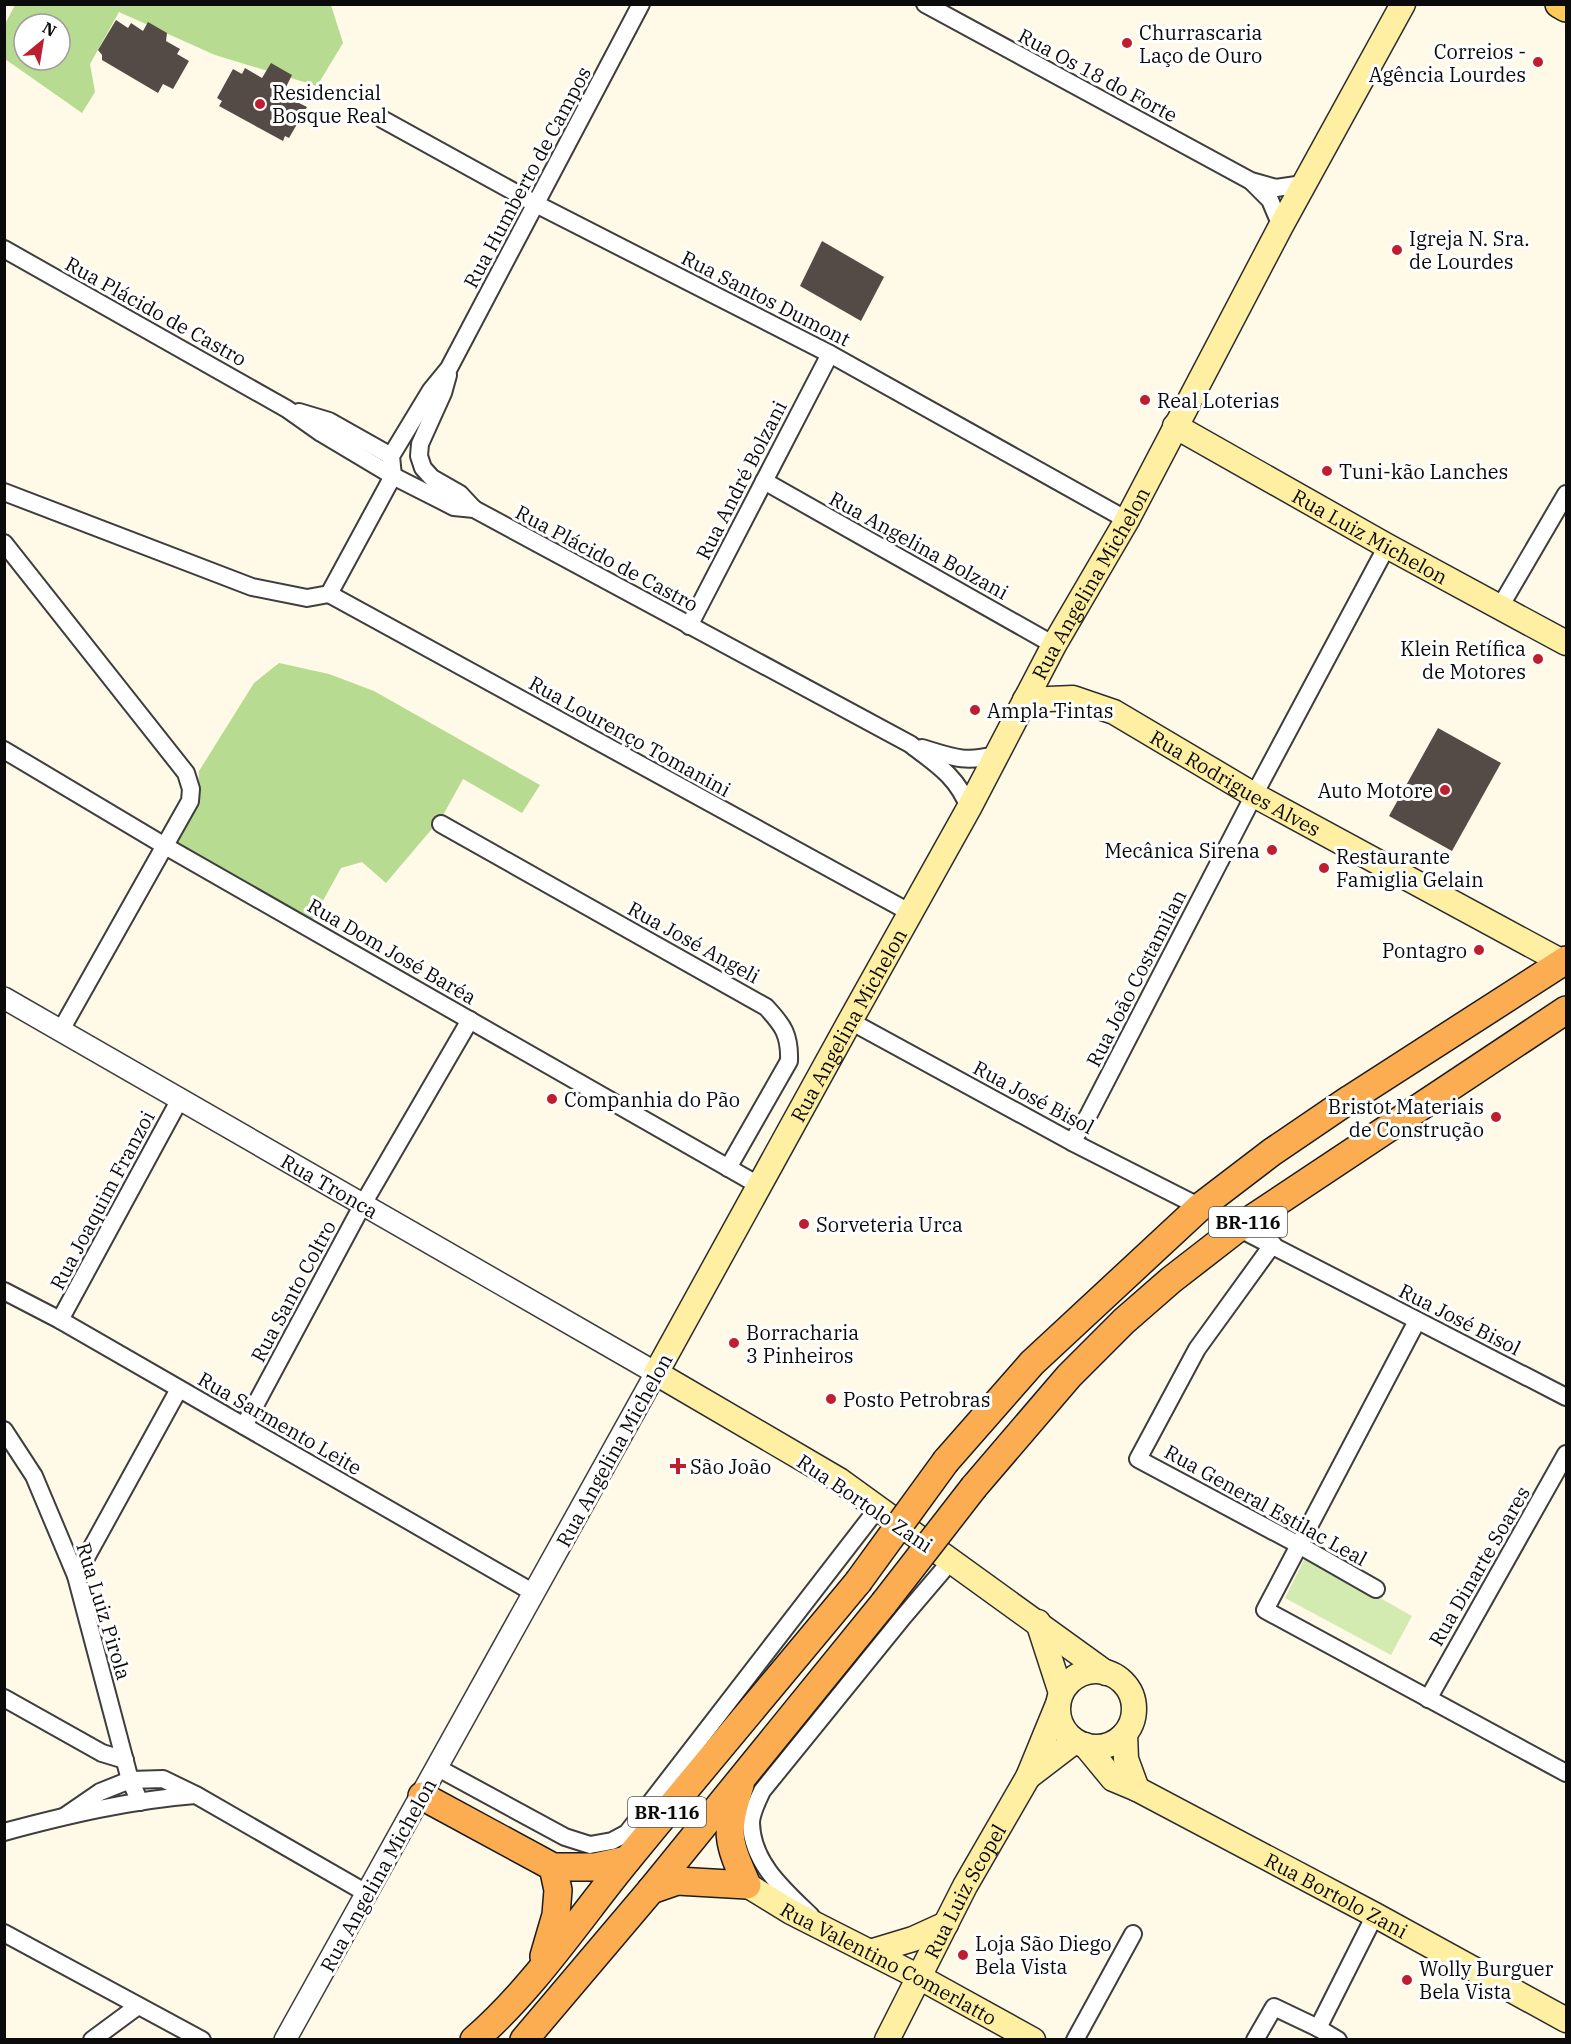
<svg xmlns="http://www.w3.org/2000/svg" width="1571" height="2044" font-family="'IBM Plex Serif',serif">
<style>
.green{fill:#d3eab1}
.forest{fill:#b7db90;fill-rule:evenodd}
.building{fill:#544b47}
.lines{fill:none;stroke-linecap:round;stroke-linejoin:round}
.minor-casing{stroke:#3e3e3e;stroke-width:20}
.tertiary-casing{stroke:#3e3e3e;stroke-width:24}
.secondary-casing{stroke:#2d2d2d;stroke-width:27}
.primary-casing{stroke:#1c1c1c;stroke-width:30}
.trunk-casing{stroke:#1c1c1c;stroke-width:30}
.minor{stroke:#fff;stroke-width:16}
.tertiary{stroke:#fff;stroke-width:21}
.secondary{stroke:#ffefa3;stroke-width:24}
.primary{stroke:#fecb59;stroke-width:27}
.trunk{stroke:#fcad52;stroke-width:27}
.trunk-bridge-casing{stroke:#1c1c1c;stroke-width:30;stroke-linecap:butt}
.trunk-bridge{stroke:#fcad52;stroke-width:27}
.poi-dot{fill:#bf1e31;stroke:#fff;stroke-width:2}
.labels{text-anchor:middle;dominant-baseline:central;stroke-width:6;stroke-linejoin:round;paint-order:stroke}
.shield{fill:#fff;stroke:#545454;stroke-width:1.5}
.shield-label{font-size:18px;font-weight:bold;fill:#0b0b0b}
.poi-label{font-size:20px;fill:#0b0b0b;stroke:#fff;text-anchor:start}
.street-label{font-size:20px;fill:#0b0b0b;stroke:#fff}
</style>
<rect width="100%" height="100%" fill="#fff9e8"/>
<path class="green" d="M 1306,1556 L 1412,1616 L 1391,1655 L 1285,1598 Z"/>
<g class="forest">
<path d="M 15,5 L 331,5 L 343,43 L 317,86 L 215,55 L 119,12 L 90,64 L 95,92 L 82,113 L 5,59 L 5,24 ZM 24,24 L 60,24 L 60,60 L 24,60 Z"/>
<path d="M 279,663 L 329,674 L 374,691 L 540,785 L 522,813 L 463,779 L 442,817 L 386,883 L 362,862 L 341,868 L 309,926 L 169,845 L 198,791 L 199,771 L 254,683 Z"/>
</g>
<g class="building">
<path d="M 116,20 L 128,28 L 131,23 L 143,31 L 148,22 L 167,33 L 166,41 L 180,49 L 177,54 L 189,61 L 173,89 L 163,84 L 158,93 L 102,60 L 102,55 L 98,50 Z"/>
<path d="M 271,63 L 292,75 L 286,87 L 299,94 L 295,101 L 307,107 L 289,138 L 285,136 L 283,141 L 219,106 L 222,101 L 217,98 L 233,69 L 242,74 L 245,68 L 262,78 Z"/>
<path d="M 822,241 L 884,277 L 861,321 L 800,286 Z"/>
<path d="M 1438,728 L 1501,763 L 1452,851 L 1389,816 Z"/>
</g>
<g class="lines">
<defs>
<g id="minor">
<path d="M 925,4 L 1251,181 L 1276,188 L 1303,184"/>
<path d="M 382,119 L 536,204 L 830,354 L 1127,520"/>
<path d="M 1252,182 L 1270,200 L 1281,226"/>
<path d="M 4,249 L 287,409 L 321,433 L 393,476 L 454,507 L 474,509 L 910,744 C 936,764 957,776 969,808"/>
<path d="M 448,375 L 443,393 L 420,444 L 419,456 L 423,468 L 432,478 L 460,494 L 474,509"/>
<path d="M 299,412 L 329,421 L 391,456"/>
<path d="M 764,481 L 1054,645"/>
<path d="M 4,492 L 252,587 L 307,598 L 329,594"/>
<path d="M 4,543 L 186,773 L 191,789 L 190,801 L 61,1030"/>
<path d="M 329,594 L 393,476 L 391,456 L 431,390 L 449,368 L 641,4"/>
<path d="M 329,594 L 911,913"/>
<path d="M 1500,607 L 1566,494"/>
<path d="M 689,626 L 830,354"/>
<path d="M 922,748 C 952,757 964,763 995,755"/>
<path d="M 4,750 L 165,846 L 760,1186"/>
<path d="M 441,824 L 766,1007 C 783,1025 790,1035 789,1061 L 728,1168"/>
<path d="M 850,1021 L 1072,1142 L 1200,1207"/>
<path d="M 1072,1142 L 1088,1116 L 1254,795 L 1387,546"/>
<path d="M 1238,1228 L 1566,1397"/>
<path d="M 1273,1244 L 1197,1349 L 1138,1459 L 1299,1545 L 1376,1589"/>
<path d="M 4,1291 L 60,1320 L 534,1593"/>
<path d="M 60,1320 L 180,1099"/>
<path d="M 1417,1321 L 1265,1610 L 1566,1773"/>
<path d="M 244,1426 L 363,1204 L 470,1020"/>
<path d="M 4,1430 L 34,1476 L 76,1576 L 130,1780 L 140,1802"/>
<path d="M 76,1576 L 179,1389"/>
<path d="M 4,1698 L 102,1753 L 125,1760"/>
<path d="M 1428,1699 L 1566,1454"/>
<path d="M 438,1768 L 565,1837 L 590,1845 L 612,1841 L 627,1833 L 878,1508"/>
<path d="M 65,1816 L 100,1792 L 130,1780 L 163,1779 L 196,1795 L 368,1894"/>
<path d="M 4,1832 C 67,1815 131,1800 195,1795"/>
<path d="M 811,1916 C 784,1890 752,1863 751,1823 C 751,1813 758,1800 762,1791 L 904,1616 L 950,1562"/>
<path d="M 4,1933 L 202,2040"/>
<path d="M 1318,2028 L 1375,1915"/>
<path d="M 92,2040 L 138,2006"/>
<path d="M 1075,2040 L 1133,1934"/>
<path d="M 1255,2040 L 1274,2007 L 1318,2028 L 1338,2040"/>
</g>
<g id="tertiary">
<path id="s1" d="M 4,998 L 656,1373 L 285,2040"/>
</g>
<g id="secondary">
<path id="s2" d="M 1175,426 L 1387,546 L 1566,643"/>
<path id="s3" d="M 1025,700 L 1073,698 L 1114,712 L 1254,795 L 1566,964"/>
<path d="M 1038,1622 L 1061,1693"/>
<circle cx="1096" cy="1709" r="38"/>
<path id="s4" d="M 1106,1673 L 839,1480 L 656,1373 L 850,1021 L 969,808 L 1054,645 L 1127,520 L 1281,226 L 1403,4"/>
<path d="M 1125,1734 L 1126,1759 L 1137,1789"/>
<path id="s5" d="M 1085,1745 L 1113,1779 L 1137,1789 L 1375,1915 L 1566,2020"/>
<path d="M 1028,1777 L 1075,1741"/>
<path id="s6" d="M 747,1885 L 791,1912 L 919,1977 L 1033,2040"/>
<path d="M 870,1952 L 913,1939 L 946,1924"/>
<path id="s7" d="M 887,2040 L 965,1886 L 1028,1777 L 1058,1704"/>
</g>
<path id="primary" d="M 1559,4 L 1566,8"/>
<g id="trunk">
<path d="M 946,1461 L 1032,1363 L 1200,1207 L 1272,1152 L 1350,1099 L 1566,960"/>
<path d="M 974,1487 L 1069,1376 L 1124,1321 L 1171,1280 L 1238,1228 L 1566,1010"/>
<path d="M 422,1796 L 553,1867 L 595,1867 L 627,1860"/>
<path d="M 651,1890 L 677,1881 L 747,1885 C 727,1840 725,1833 740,1785"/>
<path d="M 544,1956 L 556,1915 L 558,1890 L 553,1867"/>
<path d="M 474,2040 C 534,1988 578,1920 628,1859 C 704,1766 781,1675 858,1582"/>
<path d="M 524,2040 L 651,1890 L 884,1603"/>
</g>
</defs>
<use href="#minor" class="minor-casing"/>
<use href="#tertiary" class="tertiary-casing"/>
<use href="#secondary" class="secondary-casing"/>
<use href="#primary" class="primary-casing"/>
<use href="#trunk" class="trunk-casing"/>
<use href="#minor" class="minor"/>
<use href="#tertiary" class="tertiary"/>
<use href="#secondary" class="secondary"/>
<use href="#primary" class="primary"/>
<use href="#trunk" class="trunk"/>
<defs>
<g id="trunk-bridge">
<path d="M 858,1582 L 946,1461"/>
<path d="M 884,1603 L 974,1487"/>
</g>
</defs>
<use href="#trunk-bridge" class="trunk-bridge-casing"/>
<use href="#trunk-bridge" class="trunk-bridge"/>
</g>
<g class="poi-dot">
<circle cx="1127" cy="43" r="6"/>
<circle cx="1538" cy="62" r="6"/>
<circle cx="260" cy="104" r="6"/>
<circle cx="1397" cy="250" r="6"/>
<circle cx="1145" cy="400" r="6"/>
<circle cx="1327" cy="471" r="6"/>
<circle cx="1538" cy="659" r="6"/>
<circle cx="975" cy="710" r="6"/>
<circle cx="1445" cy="790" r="6"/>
<circle cx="1272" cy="850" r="6"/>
<circle cx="1324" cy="868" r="6"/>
<circle cx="1479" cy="950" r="6"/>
<circle cx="552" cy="1099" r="6"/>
<circle cx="1496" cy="1117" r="6"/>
<circle cx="804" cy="1224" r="6"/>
<circle cx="734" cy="1343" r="6"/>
<circle cx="831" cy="1399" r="6"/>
<path d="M675 1457h6v6h6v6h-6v6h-6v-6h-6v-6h6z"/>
<circle cx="963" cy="1955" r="6"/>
<circle cx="1407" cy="1980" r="6"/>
</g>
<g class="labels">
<g class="shield">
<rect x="1209" y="1207" width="78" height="30" rx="4.5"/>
<rect x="628" y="1797" width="78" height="30" rx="4.5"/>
</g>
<g class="shield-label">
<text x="1248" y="1222">BR-116</text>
<text x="667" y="1812">BR-116</text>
</g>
<g class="poi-label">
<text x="1139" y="32">Churrascaria<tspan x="1139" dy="23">Laço de Ouro</tspan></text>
<text x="1526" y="51" text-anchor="end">Correios -<tspan x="1526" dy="23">Agência Lourdes</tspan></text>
<text x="272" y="92">Residencial<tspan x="272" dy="23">Bosque Real</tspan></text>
<text x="1409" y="238">Igreja N. Sra.<tspan x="1409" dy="23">de Lourdes</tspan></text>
<text x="1157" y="400">Real Loterias</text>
<text x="1339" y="471">Tuni-kão Lanches</text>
<text x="1526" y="648" text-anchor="end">Klein Retífica<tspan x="1526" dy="23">de Motores</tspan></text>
<text x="987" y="710">Ampla Tintas</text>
<text x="1433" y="790" text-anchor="end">Auto Motore</text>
<text x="1260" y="850" text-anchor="end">Mecânica Sirena</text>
<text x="1336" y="856">Restaurante<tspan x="1336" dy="23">Famiglia Gelain</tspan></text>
<text x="1467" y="950" text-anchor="end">Pontagro</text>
<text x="564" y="1099">Companhia do Pão</text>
<text x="1484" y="1106" text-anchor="end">Bristot Materiais<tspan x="1484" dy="23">de Construção</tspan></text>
<text x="816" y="1224">Sorveteria Urca</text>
<text x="746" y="1332">Borracharia<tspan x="746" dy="23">3 Pinheiros</tspan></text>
<text x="843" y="1399">Posto Petrobras</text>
<text x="690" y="1466">São João</text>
<text x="975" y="1943">Loja São Diego<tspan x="975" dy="23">Bela Vista</tspan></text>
<text x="1419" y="1968">Wolly Burguer<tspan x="1419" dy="23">Bela Vista</tspan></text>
</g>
<g class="street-label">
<text transform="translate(1098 75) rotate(28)">Rua Os 18 do Forte</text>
<text transform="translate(527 177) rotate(-62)">Rua Humberto de Campos</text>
<text transform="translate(766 298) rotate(27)">Rua Santos Dumont</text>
<text transform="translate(156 311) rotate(29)">Rua Plácido de Castro</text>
<text transform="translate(741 480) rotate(-63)">Rua André Bolzani</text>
<text stroke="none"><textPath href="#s2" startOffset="224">Rua Luiz Michelon</textPath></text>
<text transform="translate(919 545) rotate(29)">Rua Angelina Bolzani</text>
<text transform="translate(607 558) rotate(28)">Rua Plácido de Castro</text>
<text stroke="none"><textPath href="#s4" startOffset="1443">Rua Angelina Michelon</textPath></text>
<text transform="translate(630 736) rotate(29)">Rua Lourenço Tomanini</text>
<text stroke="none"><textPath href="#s3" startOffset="232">Rua Rodrigues Alves</textPath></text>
<text transform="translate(694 942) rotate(29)">Rua José Angeli</text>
<text transform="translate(392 951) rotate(30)">Rua Dom José Baréa</text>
<text transform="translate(1136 978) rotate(-63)">Rua João Costamilan</text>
<text stroke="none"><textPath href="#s4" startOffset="939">Rua Angelina Michelon</textPath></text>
<text transform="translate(1034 1097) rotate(28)">Rua José Bisol</text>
<text stroke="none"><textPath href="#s1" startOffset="376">Rua Tronca</textPath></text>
<text transform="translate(102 1200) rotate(-62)">Rua Joaquim Franzoi</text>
<text transform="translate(293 1291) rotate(-62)">Rua Santo Coltro</text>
<text transform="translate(1460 1319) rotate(27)">Rua José Bisol</text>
<text transform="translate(280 1423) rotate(30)">Rua Sarmento Leite</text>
<text transform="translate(614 1450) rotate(-61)">Rua Angelina Michelon</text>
<text transform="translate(865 1503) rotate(34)">Rua Bortolo Zani</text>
<text transform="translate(1266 1505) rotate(29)">Rua General Estilac Leal</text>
<text transform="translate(1479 1566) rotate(-60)">Rua Dinarte Soares</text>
<text transform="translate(104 1611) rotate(73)">Rua Luiz Pirola</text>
<text transform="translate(378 1875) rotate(-61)">Rua Angelina Michelon</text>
<text stroke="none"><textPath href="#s7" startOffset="168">Rua Luiz Scopel</textPath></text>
<text stroke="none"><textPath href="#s5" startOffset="296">Rua Bortolo Zani</textPath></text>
<text stroke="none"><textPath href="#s6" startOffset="162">Rua Valentino Comerlatto</textPath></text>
</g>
</g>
<rect width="1571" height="2044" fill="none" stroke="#0b0b0b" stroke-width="12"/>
<g transform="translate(42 42) rotate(30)"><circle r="28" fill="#ffffff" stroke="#9d9d9d" stroke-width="1.5"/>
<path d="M0-4.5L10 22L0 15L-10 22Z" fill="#bf1e31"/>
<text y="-9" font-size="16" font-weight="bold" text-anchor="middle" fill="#0b0b0b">N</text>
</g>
</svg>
